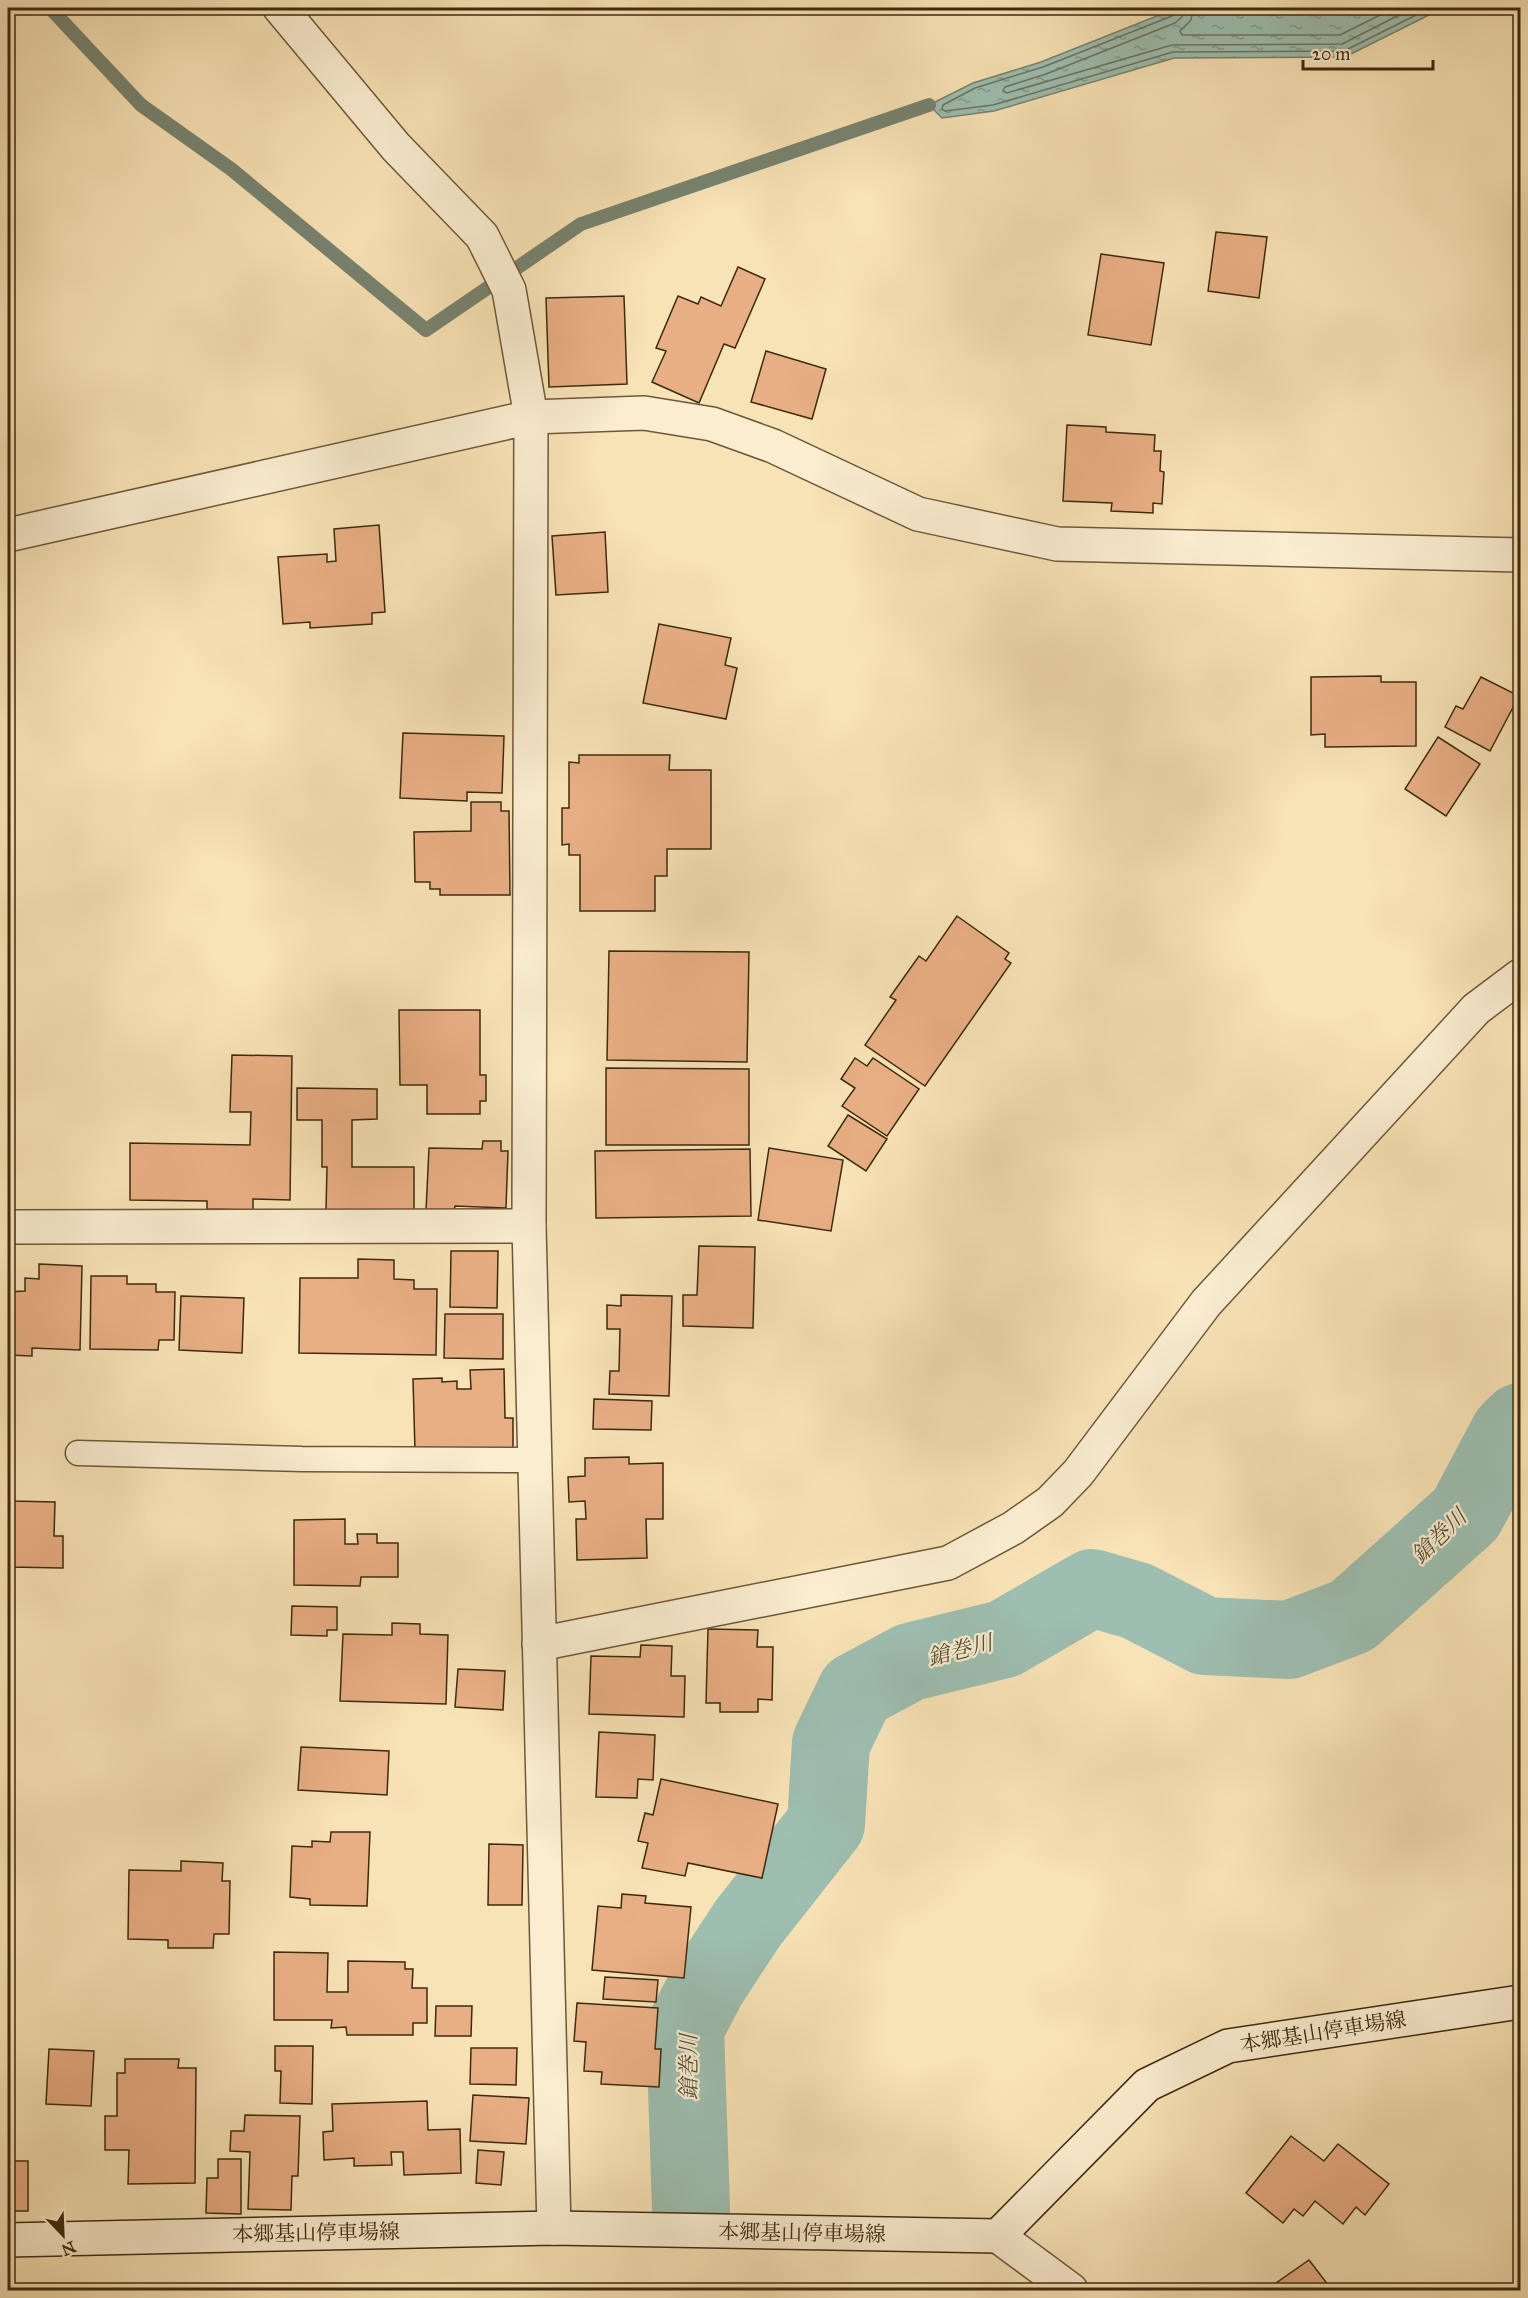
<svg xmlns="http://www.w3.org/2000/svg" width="1528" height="2298" font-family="'IM FELL Great Primer','Noto Serif JP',serif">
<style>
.water{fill:url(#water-ripples);stroke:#778370;stroke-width:1.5}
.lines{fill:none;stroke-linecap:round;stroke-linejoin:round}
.shore{stroke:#6d7460;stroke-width:1.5}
.stream{stroke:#778370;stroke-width:14}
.river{stroke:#9dbeb0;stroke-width:78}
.building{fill:#e9af84;stroke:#3d2a0f;stroke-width:1.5}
.service-casing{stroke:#6c5839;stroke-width:27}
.minor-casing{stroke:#6c5839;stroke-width:36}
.tertiary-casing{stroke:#6c5839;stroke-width:36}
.secondary-casing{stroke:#3d2a0f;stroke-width:36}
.service{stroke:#faedd0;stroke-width:24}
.minor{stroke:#faedd0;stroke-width:33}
.tertiary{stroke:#faedd0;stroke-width:33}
.secondary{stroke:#faedd0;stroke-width:33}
.labels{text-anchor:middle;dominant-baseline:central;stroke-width:4.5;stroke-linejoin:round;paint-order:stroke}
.street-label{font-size:21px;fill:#3d2a0f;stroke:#faedd0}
.water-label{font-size:22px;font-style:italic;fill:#554f37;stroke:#faedd0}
</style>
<defs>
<pattern id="water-ripples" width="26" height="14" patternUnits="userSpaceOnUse" patternTransform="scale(1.5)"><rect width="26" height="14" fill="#9dbeb0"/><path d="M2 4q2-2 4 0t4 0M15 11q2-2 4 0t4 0" fill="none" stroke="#819b8e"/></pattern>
</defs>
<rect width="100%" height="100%" fill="#f8e3b6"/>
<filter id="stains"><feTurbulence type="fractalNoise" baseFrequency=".00333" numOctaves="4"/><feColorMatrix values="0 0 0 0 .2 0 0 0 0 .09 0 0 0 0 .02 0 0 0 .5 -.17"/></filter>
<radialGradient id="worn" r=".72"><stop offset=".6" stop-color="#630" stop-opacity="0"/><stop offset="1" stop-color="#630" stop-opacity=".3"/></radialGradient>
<path class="water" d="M 1177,8 L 1443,8 L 1345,57 L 1174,58 L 994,111 L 942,118 L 929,105 L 973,83 L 1041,62 Z"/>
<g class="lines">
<g class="shore">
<path d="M 1177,8 L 1176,12 L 1172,16 L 1043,67 L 975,88 L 943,105 L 942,109 L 945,111 L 993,105 L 1173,52 L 1344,51 L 1430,8"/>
<path d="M 1184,8 L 1182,17 L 1175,23 L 1046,74 L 1005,87 L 1003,91 L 1007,93 L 1172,45 L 1342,44 L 1413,8"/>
<path d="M 1193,8 L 1191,20 L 1180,31 L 1182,35 L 1340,35 L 1394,8"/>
</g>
<path class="stream" d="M 50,8 L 141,105 L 231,169 L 426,330 L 581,224 L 929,105"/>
<path class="river" d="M 691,2209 L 685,2028 L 708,1984 L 748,1923 L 826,1824 L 831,1743 L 856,1691 L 910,1662 L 1004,1639 L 1092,1588 L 1137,1601 L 1205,1636 L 1289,1640 L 1352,1616 L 1466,1514 L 1509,1433 L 1520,1422"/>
</g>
<g class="building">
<path d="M 1216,232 L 1267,237 L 1259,298 L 1208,291 Z"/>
<path d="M 1101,254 L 1164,263 L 1151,345 L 1088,335 Z"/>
<path d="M 738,267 L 765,279 L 735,348 L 724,344 L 699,403 L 652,382 L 666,351 L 656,348 L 678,296 L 698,304 L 701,297 L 721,306 Z"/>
<path d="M 624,296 L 627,384 L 549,387 L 546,298 Z"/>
<path d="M 766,351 L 826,369 L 812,419 L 751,402 Z"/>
<path d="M 1067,425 L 1106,427 L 1106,432 L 1155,435 L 1154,451 L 1161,451 L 1160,471 L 1164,472 L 1162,504 L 1153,503 L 1153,513 L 1111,511 L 1112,503 L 1063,501 Z"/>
<path d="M 379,525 L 385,612 L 372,613 L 372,624 L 310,628 L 310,622 L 283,624 L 278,557 L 327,554 L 327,562 L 336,561 L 334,529 Z"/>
<path d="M 605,532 L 608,592 L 556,595 L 552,536 Z"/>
<path d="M 659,624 L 731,638 L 725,665 L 737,668 L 726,719 L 643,703 Z"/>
<path d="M 1381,676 L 1381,682 L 1416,682 L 1416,746 L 1325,747 L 1325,734 L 1311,735 L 1311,677 Z"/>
<path d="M 1481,677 L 1519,696 L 1490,751 L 1445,727 L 1456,706 L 1463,709 Z"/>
<path d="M 403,733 L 504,736 L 502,793 L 467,792 L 467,801 L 400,798 Z"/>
<path d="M 1438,737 L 1480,764 L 1446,816 L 1405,789 Z"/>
<path d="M 579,755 L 670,755 L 669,770 L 711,770 L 711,849 L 667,849 L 667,876 L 655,876 L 655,911 L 580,911 L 580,855 L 569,855 L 569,844 L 562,845 L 562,808 L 569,808 L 569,762 L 579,763 Z"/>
<path d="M 471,802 L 501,802 L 501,811 L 509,811 L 510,895 L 440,895 L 440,889 L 430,889 L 430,882 L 415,882 L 414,832 L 471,831 Z"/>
<path d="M 957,916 L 1009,953 L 1005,959 L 1011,963 L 925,1086 L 865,1045 L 896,1000 L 890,997 L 919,956 L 926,961 Z"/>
<path d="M 609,951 L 749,952 L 747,1062 L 607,1060 Z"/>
<path d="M 399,1010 L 480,1010 L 480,1075 L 486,1075 L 486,1101 L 480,1101 L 480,1114 L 427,1114 L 427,1085 L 400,1085 Z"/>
<path d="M 232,1055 L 292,1056 L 290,1200 L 253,1199 L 253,1210 L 207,1209 L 207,1201 L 130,1200 L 130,1143 L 250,1145 L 251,1112 L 230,1112 Z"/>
<path d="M 855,1058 L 867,1066 L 873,1058 L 919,1089 L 887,1136 L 842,1106 L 855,1088 L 841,1079 Z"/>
<path d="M 606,1068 L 749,1069 L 749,1145 L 606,1145 Z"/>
<path d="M 297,1088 L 377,1089 L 377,1119 L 352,1120 L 352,1167 L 414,1167 L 414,1211 L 326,1211 L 327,1167 L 322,1167 L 322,1120 L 297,1120 Z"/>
<path d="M 848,1115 L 887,1139 L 866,1171 L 828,1146 Z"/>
<path d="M 483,1141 L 501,1141 L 501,1151 L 508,1151 L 506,1208 L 455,1206 L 454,1211 L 426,1211 L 429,1148 L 482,1149 Z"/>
<path d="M 769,1148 L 843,1160 L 831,1231 L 758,1220 Z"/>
<path d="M 750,1149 L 751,1216 L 596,1218 L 595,1151 Z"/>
<path d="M 699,1246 L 755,1247 L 753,1328 L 683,1326 L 683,1295 L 697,1295 Z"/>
<path d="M 451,1251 L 498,1251 L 497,1308 L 450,1307 Z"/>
<path d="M 358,1259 L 394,1260 L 394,1279 L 414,1280 L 414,1289 L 437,1289 L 436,1355 L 299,1353 L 300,1278 L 358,1278 Z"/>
<path d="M 39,1264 L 82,1266 L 80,1350 L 32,1348 L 32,1356 L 8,1355 L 8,1292 L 25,1291 L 25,1278 L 39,1279 Z"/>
<path d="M 91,1276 L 127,1276 L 127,1284 L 156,1284 L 156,1292 L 175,1292 L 174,1340 L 159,1340 L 158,1350 L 90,1349 Z"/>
<path d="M 621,1295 L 672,1296 L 669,1396 L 609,1394 L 610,1371 L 619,1371 L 620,1329 L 607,1329 L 607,1305 L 621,1306 Z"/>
<path d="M 181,1296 L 244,1298 L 242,1353 L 179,1350 Z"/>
<path d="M 445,1314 L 503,1314 L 503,1359 L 444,1358 Z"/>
<path d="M 504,1369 L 505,1418 L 513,1418 L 513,1449 L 415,1451 L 413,1379 L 442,1378 L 442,1382 L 457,1381 L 457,1389 L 471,1389 L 470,1370 Z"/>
<path d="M 594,1399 L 652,1401 L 651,1430 L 593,1429 Z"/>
<path d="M 629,1457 L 629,1464 L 663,1463 L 663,1519 L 646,1519 L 647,1558 L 577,1560 L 576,1519 L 586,1519 L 585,1501 L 569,1502 L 568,1477 L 585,1476 L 585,1458 Z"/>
<path d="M 8,1488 L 12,1488 L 12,1501 L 55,1502 L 54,1536 L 63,1536 L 63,1568 L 8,1567 Z"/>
<path d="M 345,1519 L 345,1544 L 358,1544 L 357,1534 L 377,1534 L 377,1543 L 398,1543 L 398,1577 L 361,1577 L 360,1586 L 294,1585 L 294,1520 Z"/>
<path d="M 292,1606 L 337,1607 L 337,1630 L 327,1630 L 327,1636 L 291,1635 Z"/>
<path d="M 392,1623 L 420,1624 L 420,1634 L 448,1635 L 446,1704 L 340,1701 L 343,1634 L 392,1635 Z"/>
<path d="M 708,1629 L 758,1630 L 757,1647 L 773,1647 L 772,1700 L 758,1699 L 758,1712 L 720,1712 L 720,1703 L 706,1703 Z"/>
<path d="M 641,1645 L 672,1646 L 671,1676 L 685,1676 L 684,1717 L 589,1714 L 591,1656 L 640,1657 Z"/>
<path d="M 458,1669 L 505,1671 L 503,1710 L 455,1707 Z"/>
<path d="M 599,1732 L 655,1735 L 653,1780 L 638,1779 L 637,1798 L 596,1797 Z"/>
<path d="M 301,1747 L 389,1751 L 387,1795 L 298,1790 Z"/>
<path d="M 661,1779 L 778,1804 L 762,1878 L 688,1863 L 685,1876 L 642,1868 L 648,1843 L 638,1841 L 645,1813 L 653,1815 Z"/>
<path d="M 1520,1790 L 1520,1808 L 1514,1793 Z"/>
<path d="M 331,1832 L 370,1832 L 367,1906 L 310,1905 L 310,1899 L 290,1897 L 292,1846 L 312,1847 L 312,1841 L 330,1842 Z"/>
<path d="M 489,1844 L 523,1845 L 522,1905 L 488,1905 Z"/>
<path d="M 181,1861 L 223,1863 L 222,1881 L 230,1881 L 229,1934 L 214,1934 L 213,1948 L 168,1948 L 168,1940 L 128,1939 L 129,1870 L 181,1871 Z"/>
<path d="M 622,1894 L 646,1896 L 645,1903 L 691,1907 L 684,1978 L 592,1970 L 598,1906 L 621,1908 Z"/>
<path d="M 274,1952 L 328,1953 L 327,1992 L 348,1992 L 348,1961 L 405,1962 L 405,1969 L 413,1969 L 412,1988 L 427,1988 L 427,2023 L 413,2023 L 413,2035 L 347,2035 L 346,2027 L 331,2028 L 332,2020 L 274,2020 Z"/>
<path d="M 605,1977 L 658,1980 L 656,2002 L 603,1999 Z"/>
<path d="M 577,2003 L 658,2008 L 655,2049 L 661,2049 L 659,2087 L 601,2084 L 602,2072 L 584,2071 L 586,2042 L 574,2041 Z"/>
<path d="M 436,2006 L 472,2006 L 471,2036 L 435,2036 Z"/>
<path d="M 275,2046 L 313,2046 L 312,2104 L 280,2103 L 281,2071 L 275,2071 Z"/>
<path d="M 471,2048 L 517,2048 L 516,2085 L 470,2084 Z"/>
<path d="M 49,2049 L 94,2051 L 91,2106 L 46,2104 Z"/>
<path d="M 125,2059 L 179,2059 L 178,2068 L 196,2068 L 195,2183 L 128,2184 L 129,2150 L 105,2150 L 105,2116 L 117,2116 L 117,2073 L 125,2073 Z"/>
<path d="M 473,2095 L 529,2098 L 526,2144 L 470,2141 Z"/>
<path d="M 427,2101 L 428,2130 L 460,2129 L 461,2173 L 404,2175 L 403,2152 L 391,2152 L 392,2165 L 354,2166 L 354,2158 L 324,2160 L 323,2132 L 333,2131 L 332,2104 Z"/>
<path d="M 245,2115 L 300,2116 L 298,2176 L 292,2176 L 291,2210 L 248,2209 L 250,2152 L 230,2151 L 231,2131 L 244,2131 Z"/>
<path d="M 1291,2136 L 1324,2161 L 1338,2144 L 1389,2184 L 1365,2215 L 1356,2207 L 1343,2224 L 1315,2201 L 1303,2216 L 1294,2209 L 1283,2223 L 1246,2193 Z"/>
<path d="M 478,2150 L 504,2152 L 501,2185 L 476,2183 Z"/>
<path d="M 218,2159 L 241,2159 L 241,2214 L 206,2213 L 207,2178 L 218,2178 Z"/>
<rect x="8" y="2161" width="20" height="50"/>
<path d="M 1309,2260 L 1332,2290 L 1266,2290 Z"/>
</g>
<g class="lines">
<defs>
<path id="service" d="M 78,1453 L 302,1459 L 535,1460"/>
<g id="minor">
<path d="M 8,535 L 531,417 L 529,1226 L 554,2228"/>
<path d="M 8,1227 L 529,1226"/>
<path d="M 539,1644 L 948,1563 L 1013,1528 L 1050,1502 L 1078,1473 L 1206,1303 L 1476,1009 L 1520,976"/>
<path d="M 998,2236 L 1071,2290"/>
</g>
<path id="tertiary" d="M 280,8 L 396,147 L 482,236 L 509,290 L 531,417 L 644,413 L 712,424 L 773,446 L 918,514 L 1057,544 L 1520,555"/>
<path id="secondary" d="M 8,2240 L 554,2228 L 998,2236 L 1147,2085 L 1228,2046 L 1520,2002"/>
</defs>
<use href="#service" class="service-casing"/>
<use href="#minor" class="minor-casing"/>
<use href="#tertiary" class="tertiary-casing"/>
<use href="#secondary" class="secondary-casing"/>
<use href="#service" class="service"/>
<use href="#minor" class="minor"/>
<use href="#tertiary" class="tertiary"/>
<use href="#secondary" class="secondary"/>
</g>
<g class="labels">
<g class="street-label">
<text transform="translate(1323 2032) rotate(-9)">本郷基山停車場線</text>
<text transform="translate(316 2233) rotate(-1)">本郷基山停車場線</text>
<text transform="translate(802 2233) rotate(1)">本郷基山停車場線</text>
</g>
<g class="water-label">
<text transform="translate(1439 1536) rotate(-44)">鎗巻川</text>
<text transform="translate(960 1650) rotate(-14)">鎗巻川</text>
<text transform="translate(688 2067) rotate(-90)">鎗巻川</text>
</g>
</g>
<rect width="1528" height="2298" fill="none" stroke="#f8e3b6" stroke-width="30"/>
<rect x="9" y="9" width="1510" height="2280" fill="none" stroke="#3d2a0f" stroke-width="3"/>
<rect x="15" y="15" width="1498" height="2268" fill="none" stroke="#3d2a0f" stroke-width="1.5"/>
<g transform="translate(63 2235) rotate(157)" stroke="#faedd0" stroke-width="4.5" paint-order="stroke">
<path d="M0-4.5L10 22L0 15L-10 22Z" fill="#3d2a0f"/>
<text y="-9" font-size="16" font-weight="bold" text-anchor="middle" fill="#3d2a0f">N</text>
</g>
<path d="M1303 60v9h130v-9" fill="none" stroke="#3d2a0f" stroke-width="3"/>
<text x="1312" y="60" font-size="18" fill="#3d2a0f" stroke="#faedd0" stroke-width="4.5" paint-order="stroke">20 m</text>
<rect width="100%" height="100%" filter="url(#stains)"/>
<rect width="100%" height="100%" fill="url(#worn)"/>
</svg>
